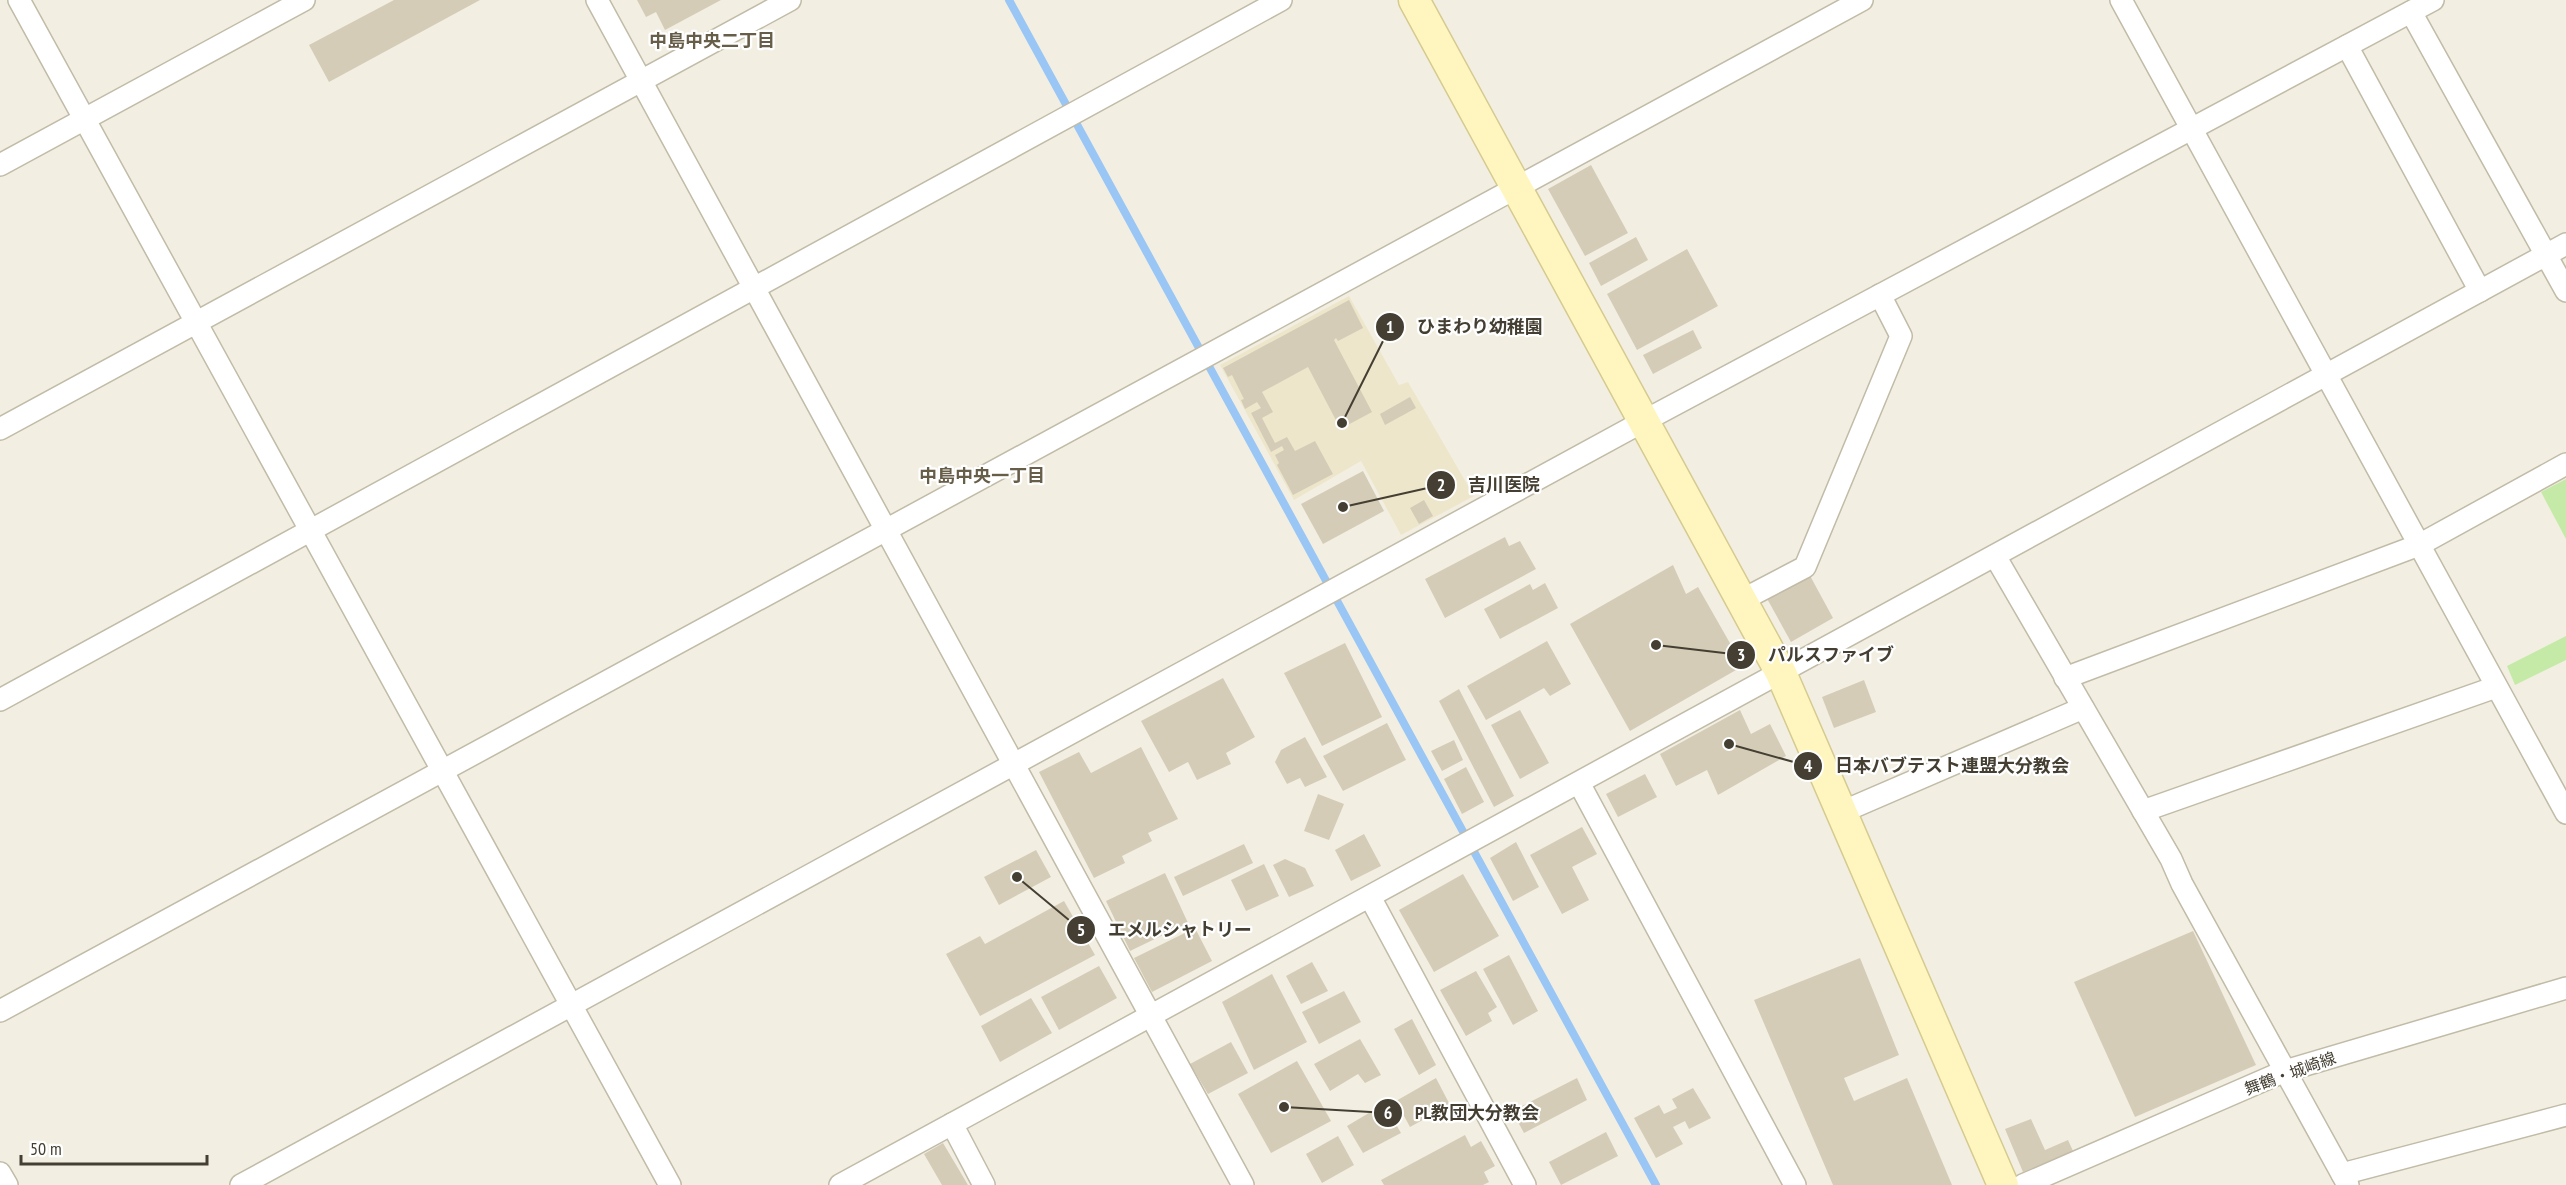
<svg xmlns="http://www.w3.org/2000/svg" width="2566" height="1185" font-family="'PT Sans Narrow','Noto Sans JP',sans-serif">
<style>
.education{fill:#ede6cb}
.green{fill:#c5eaa8}
.lines{fill:none;stroke-linecap:round;stroke-linejoin:round}
.stream{stroke:#99c6f4;stroke-width:8}
.building{fill:#d4ccb7}
.street-casing{stroke:#c1bba7;stroke-width:24}
.secondary-casing{stroke:#d5ca8f;stroke-width:33}
.street{stroke:#fff;stroke-width:21}
.secondary{stroke:#fff6bf;stroke-width:30}
.labels{text-anchor:middle;dominant-baseline:central;stroke-width:4.5;stroke-linejoin:round;paint-order:stroke}
.street-label{font-size:16px;fill:#443f32;stroke:#fff}
.neighbourhood-label{font-size:18px;font-weight:bold;fill:#675e49;stroke:#fff}
.leader{fill:none;stroke:#443f32;stroke-width:2}
.callout-dot{fill:#443f32;stroke:#fff;stroke-width:2}
.mark-label{font-size:18px;text-anchor:middle;font-weight:bold;fill:#fff}
.callout-label{font-size:18px;text-anchor:middle;font-weight:bold;fill:#443f32;stroke:#fff;stroke-width:4.5;stroke-linejoin:round;paint-order:stroke}
</style>
<rect width="100%" height="100%" fill="#f2efe2"/>
<path class="education" d="M 1349,296 L 1399,385 L 1408,382 L 1474,496 L 1401,535 L 1361,461 L 1294,500 L 1220,365 Z"/>
<g class="green">
<path d="M 2566,479 L 2566,539 L 2541,492 Z"/>
<path d="M 2566,636 L 2566,660 L 2515,685 L 2507,666 Z"/>
</g>
<g class="lines">
<path class="stream" d="M 1009,0 L 1656,1185"/>
</g>
<g class="building">
<path d="M 394,0 L 480,0 L 329,82 L 309,45 Z"/>
<path d="M 637,0 L 721,0 L 665,30 L 656,12 L 646,17 Z"/>
<path d="M 1591,165 L 1628,233 L 1585,256 L 1548,189 Z"/>
<path d="M 1636,237 L 1648,260 L 1601,286 L 1589,263 Z"/>
<path d="M 1687,249 L 1718,306 L 1637,350 L 1607,294 Z"/>
<path d="M 1349,300 L 1363,328 L 1338,341 L 1336,338 L 1334,340 L 1372,412 L 1344,427 L 1341,422 L 1338,424 L 1308,367 L 1262,392 L 1273,412 L 1262,418 L 1275,443 L 1287,437 L 1295,451 L 1315,441 L 1333,474 L 1293,495 L 1277,465 L 1279,463 L 1275,455 L 1284,450 L 1282,446 L 1271,452 L 1251,413 L 1261,408 L 1257,402 L 1245,409 L 1241,400 L 1244,399 L 1232,375 L 1228,377 L 1223,368 Z"/>
<path d="M 1693,330 L 1702,348 L 1653,374 L 1643,355 Z"/>
<path d="M 1410,397 L 1416,408 L 1385,425 L 1380,414 Z"/>
<path d="M 1363,471 L 1384,511 L 1323,544 L 1301,504 Z"/>
<path d="M 1424,500 L 1433,516 L 1419,524 L 1410,508 Z"/>
<path d="M 1505,537 L 1509,546 L 1520,541 L 1536,569 L 1445,618 L 1425,579 Z"/>
<path d="M 1673,565 L 1686,594 L 1698,587 L 1743,666 L 1630,731 L 1570,624 Z"/>
<path d="M 1808,572 L 1833,618 L 1791,642 L 1765,595 Z"/>
<path d="M 1545,583 L 1558,608 L 1500,639 L 1484,609 L 1530,584 L 1533,590 Z"/>
<path d="M 1547,641 L 1571,684 L 1550,696 L 1544,688 L 1486,720 L 1467,686 Z"/>
<path d="M 1345,643 L 1382,717 L 1322,746 L 1284,673 Z"/>
<path d="M 1223,678 L 1255,737 L 1226,753 L 1231,764 L 1197,780 L 1188,762 L 1169,772 L 1141,721 Z"/>
<path d="M 1864,680 L 1876,712 L 1834,728 L 1822,697 Z"/>
<path d="M 1459,689 L 1514,796 L 1494,807 L 1439,701 Z"/>
<path d="M 1520,710 L 1549,763 L 1520,779 L 1491,725 Z"/>
<path d="M 1740,710 L 1751,734 L 1770,724 L 1786,756 L 1718,795 L 1707,770 L 1676,786 L 1660,754 Z"/>
<path d="M 1387,723 L 1406,760 L 1343,791 L 1323,756 Z"/>
<path d="M 1305,737 L 1327,777 L 1305,787 L 1300,778 L 1287,784 L 1275,762 L 1281,750 Z"/>
<path d="M 1454,740 L 1463,760 L 1442,771 L 1431,751 Z"/>
<path d="M 1141,747 L 1178,819 L 1148,833 L 1152,841 L 1122,856 L 1125,863 L 1094,878 L 1039,772 L 1079,752 L 1091,773 Z"/>
<path d="M 1466,767 L 1484,802 L 1462,814 L 1444,779 Z"/>
<path d="M 1645,774 L 1657,797 L 1618,817 L 1606,794 Z"/>
<path d="M 1318,794 L 1344,804 L 1329,840 L 1304,831 Z"/>
<path d="M 1582,827 L 1597,854 L 1572,867 L 1589,900 L 1562,914 L 1530,855 Z"/>
<path d="M 1364,834 L 1381,866 L 1351,881 L 1335,850 Z"/>
<path d="M 1516,842 L 1539,887 L 1513,901 L 1490,858 Z"/>
<path d="M 1244,844 L 1253,863 L 1183,896 L 1174,877 Z"/>
<path d="M 1036,850 L 1051,877 L 999,905 L 984,877 Z"/>
<path d="M 1285,859 L 1305,868 L 1314,886 L 1289,897 L 1273,865 Z"/>
<path d="M 1264,864 L 1279,896 L 1246,911 L 1231,880 Z"/>
<path d="M 1165,873 L 1188,923 L 1130,951 L 1106,901 Z"/>
<path d="M 1463,874 L 1499,936 L 1434,972 L 1399,910 Z"/>
<path d="M 1064,901 L 1095,955 L 980,1016 L 946,954 L 980,936 L 985,944 Z"/>
<path d="M 1195,928 L 1212,961 L 1152,992 L 1134,958 Z"/>
<path d="M 2193,931 L 2256,1065 L 2135,1117 L 2074,982 Z"/>
<path d="M 1509,955 L 1538,1011 L 1513,1025 L 1483,969 Z"/>
<path d="M 1860,958 L 1899,1055 L 1844,1078 L 1854,1101 L 1907,1078 L 1952,1185 L 1833,1185 L 1754,1000 Z"/>
<path d="M 1312,962 L 1328,991 L 1301,1004 L 1286,976 Z"/>
<path d="M 1099,966 L 1117,998 L 1059,1030 L 1041,997 Z"/>
<path d="M 1476,971 L 1497,1007 L 1488,1013 L 1492,1021 L 1466,1036 L 1440,990 Z"/>
<path d="M 1272,974 L 1307,1042 L 1254,1070 L 1222,1002 Z"/>
<path d="M 1344,991 L 1361,1022 L 1319,1044 L 1302,1012 Z"/>
<path d="M 1031,998 L 1052,1033 L 1000,1062 L 981,1026 Z"/>
<path d="M 1412,1019 L 1436,1065 L 1419,1075 L 1394,1029 Z"/>
<path d="M 1360,1039 L 1381,1075 L 1365,1083 L 1358,1074 L 1330,1091 L 1314,1064 Z"/>
<path d="M 1231,1042 L 1248,1073 L 1208,1094 L 1190,1064 Z"/>
<path d="M 1297,1061 L 1331,1121 L 1271,1153 L 1238,1094 Z"/>
<path d="M 1436,1078 L 1450,1105 L 1410,1127 L 1396,1101 Z"/>
<path d="M 1577,1078 L 1587,1100 L 1524,1133 L 1512,1111 Z"/>
<path d="M 1693,1088 L 1711,1118 L 1689,1129 L 1685,1121 L 1673,1127 L 1683,1144 L 1656,1158 L 1634,1118 L 1659,1105 L 1664,1114 L 1677,1108 L 1672,1099 Z"/>
<path d="M 1384,1104 L 1401,1133 L 1363,1153 L 1347,1126 Z"/>
<path d="M 2031,1119 L 2045,1150 L 2068,1140 L 2073,1151 L 2023,1172 L 2005,1129 Z"/>
<path d="M 1606,1132 L 1618,1156 L 1561,1185 L 1549,1162 Z"/>
<path d="M 1465,1135 L 1471,1147 L 1481,1141 L 1495,1166 L 1484,1172 L 1489,1182 L 1483,1185 L 1384,1185 L 1381,1180 Z"/>
<path d="M 1338,1136 L 1354,1165 L 1322,1183 L 1306,1154 Z"/>
<path d="M 943,1143 L 968,1185 L 942,1185 L 924,1154 Z"/>
</g>
<g class="lines">
<defs>
<g id="street">
<path d="M 19,0 L 670,1185"/>
<path d="M 597,0 L 1243,1185"/>
<path d="M 2121,0 L 2566,813"/>
<path d="M 2411,12 L 2566,291"/>
<path d="M 2347,46 L 2480,291"/>
<path d="M 0,165 L 304,0"/>
<path d="M 0,429 L 790,0"/>
<path d="M 1995,556 L 2171,859 L 2182,884 L 2348,1185"/>
<path d="M 1742,600 L 1805,567 L 1901,336 L 1880,295"/>
<path d="M 2065,678 L 2419,545 L 2566,464"/>
<path d="M 0,700 L 1281,0"/>
<path d="M 1579,783 L 1795,1185"/>
<path d="M 2143,811 L 2496,687"/>
<path d="M 1842,812 L 2083,708"/>
<path d="M 1370,897 L 1525,1185"/>
<path d="M 0,1011 L 1862,0"/>
<path d="M 952,1124 L 984,1185"/>
<path d="M 0,1173 L 7,1185"/>
<path d="M 2342,1174 L 2566,1115"/>
<path d="M 241,1185 L 1644,421 L 2433,0"/>
<path d="M 840,1185 L 2566,244"/>
<path d="M 2023,1185 L 2285,1071 L 2566,988"/>
</g>
<path id="secondary" d="M 1414,0 L 1781,673 L 2003,1185"/>
</defs>
<use href="#street" class="street-casing"/>
<use href="#secondary" class="secondary-casing"/>
<use href="#street" class="street"/>
<use href="#secondary" class="secondary"/>
</g>
<g class="labels">
<g class="street-label">
<text transform="translate(2290 1073) rotate(-20)">舞鶴・城崎線</text>
</g>
<g class="neighbourhood-label">
<text x="712" y="40">中島中央二丁目</text>
<text x="982" y="475">中島中央一丁目</text>
</g>
</g>
<path class="leader" d="M1342 423L1390 327M1343 507L1441 485M1656 645L1741 655M1729 744L1808 766M1017 877L1081 930M1284 1107L1388 1113"/>
<g class="callout-dot">
<circle cx="1342" cy="423" r="6"/>
<circle cx="1343" cy="507" r="6"/>
<circle cx="1656" cy="645" r="6"/>
<circle cx="1729" cy="744" r="6"/>
<circle cx="1017" cy="877" r="6"/>
<circle cx="1284" cy="1107" r="6"/>
<circle cx="1390" cy="327" r="15"/>
<circle cx="1441" cy="485" r="15"/>
<circle cx="1741" cy="655" r="15"/>
<circle cx="1808" cy="766" r="15"/>
<circle cx="1081" cy="930" r="15"/>
<circle cx="1388" cy="1113" r="15"/>
</g>
<g class="mark-label">
<text x="1390" y="333">1</text>
<text x="1441" y="491">2</text>
<text x="1741" y="661">3</text>
<text x="1808" y="772">4</text>
<text x="1081" y="936">5</text>
<text x="1388" y="1119">6</text>
</g>
<g class="callout-label">
<text x="1480" y="333">ひまわり幼稚園</text>
<text x="1504" y="491">吉川医院</text>
<text x="1831" y="661">パルスファイブ</text>
<text x="1952" y="772">日本バブテスト連盟大分教会</text>
<text x="1180" y="936">エメルシャトリー</text>
<text x="1477" y="1119">PL教団大分教会</text>
</g>
<path d="M21 1155v9h186v-9" fill="none" stroke="#443f32" stroke-width="3"/>
<text x="30" y="1155" font-size="18" fill="#443f32" stroke="#ffffff" stroke-width="4.5" paint-order="stroke">50 m</text>
</svg>
